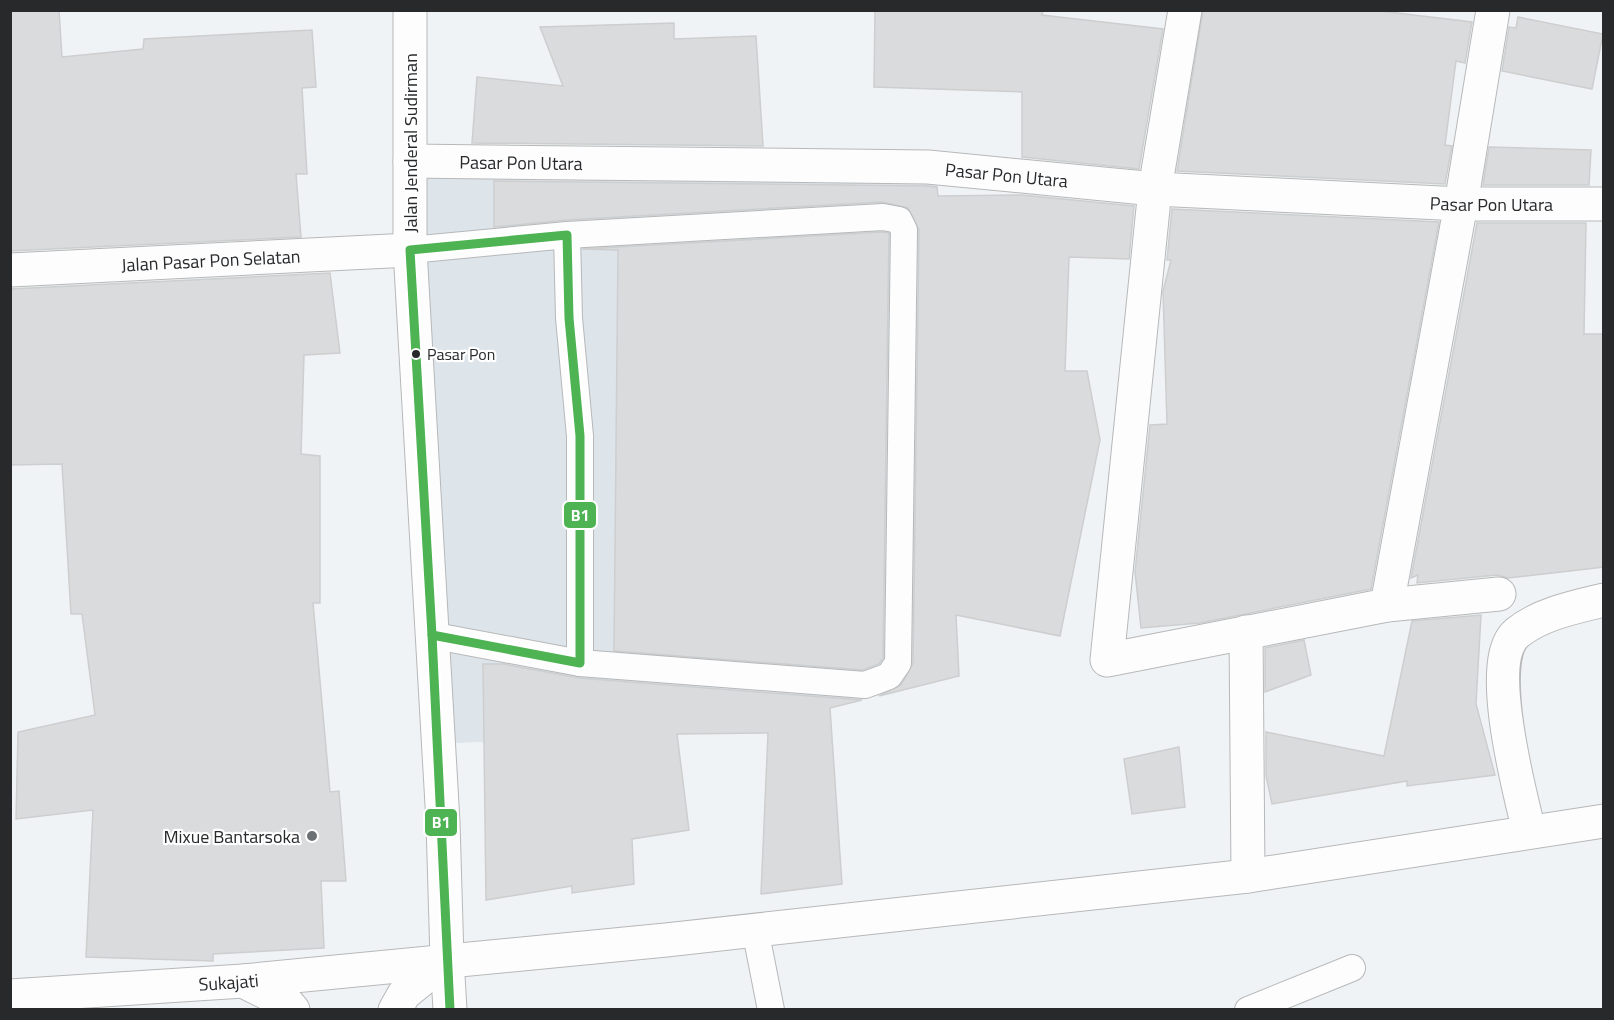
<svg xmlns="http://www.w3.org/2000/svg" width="1614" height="1020" font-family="'Titillium Web',sans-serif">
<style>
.built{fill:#dde4ea}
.building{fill:#dadbdc;stroke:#cdcecf;stroke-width:1.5}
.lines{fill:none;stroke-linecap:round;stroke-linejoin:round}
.lane-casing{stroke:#b6b8b9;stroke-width:28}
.street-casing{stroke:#b6b8b9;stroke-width:35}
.secondary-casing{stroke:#b6b8b9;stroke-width:35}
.primary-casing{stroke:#b6b8b9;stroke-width:35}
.lane{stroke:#fdfdfe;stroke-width:26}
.street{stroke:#fdfdfe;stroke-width:33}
.secondary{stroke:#fdfdfe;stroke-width:33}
.primary{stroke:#fdfdfe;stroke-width:33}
.bus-1-casing{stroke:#fff;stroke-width:14}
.bus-1{stroke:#4db353;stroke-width:9}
.bus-dot{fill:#27292b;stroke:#fff;stroke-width:2}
.poi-dot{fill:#6d7072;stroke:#fff;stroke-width:2}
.labels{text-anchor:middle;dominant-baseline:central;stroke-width:4.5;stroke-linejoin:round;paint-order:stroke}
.bus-label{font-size:16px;fill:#27292b;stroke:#fff;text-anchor:start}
.street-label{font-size:18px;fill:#27292b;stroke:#fff}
.poi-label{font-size:18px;fill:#27292b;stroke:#fff;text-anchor:end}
.line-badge{stroke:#fff;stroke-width:2}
.badge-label{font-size:16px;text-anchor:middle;font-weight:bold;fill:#fff}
</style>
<rect width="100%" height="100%" fill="#f0f3f5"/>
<path class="built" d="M 410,161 L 937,183 L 959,676 L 726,733 L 645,734 L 436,744 Z"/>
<g class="building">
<path d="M 10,10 L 59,10 L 62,57 L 143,49 L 144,39 L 312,30 L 316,87 L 302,88 L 307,174 L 296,174 L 301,237 L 10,251 Z"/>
<path d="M 875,10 L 1043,10 L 1042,15 L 1163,29 L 1139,169 L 1022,157 L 1022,92 L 874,87 Z"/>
<path d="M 1203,10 L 1372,10 L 1472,22 L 1465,63 L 1456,61 L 1445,145 L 1452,146 L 1445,184 L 1177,171 Z"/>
<path d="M 1518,17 L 1603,34 L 1592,89 L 1502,71 L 1509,27 L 1516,28 Z"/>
<path d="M 674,23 L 674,39 L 756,36 L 763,146 L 472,143 L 477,77 L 563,86 L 540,27 Z"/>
<path d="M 1489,147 L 1591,150 L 1589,185 L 1483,185 Z"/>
<path d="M 494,181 L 927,186 L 937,187 L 938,196 L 1022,195 L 1134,206 L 1129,259 L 1069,257 L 1065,371 L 1087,371 L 1100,440 L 1060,636 L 956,615 L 959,676 L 879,696 L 901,685 L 913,663 L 919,230 L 908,208 L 882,202 L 566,220 L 494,227 Z"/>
<path d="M 1172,209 L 1439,222 L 1371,589 L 1200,623 L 1141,628 L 1135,572 L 1150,425 L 1167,424 L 1163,291 L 1171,260 L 1167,260 Z"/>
<path d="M 1477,223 L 1586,223 L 1584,334 L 1604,334 L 1604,567 L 1508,578 L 1497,575 L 1417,583 L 1418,575 L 1411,578 Z"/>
<path d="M 882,232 L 889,233 L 883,658 L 879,664 L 863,670 L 614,651 L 618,250 L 582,249 Z"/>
<path d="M 330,273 L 340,353 L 304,355 L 301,454 L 320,456 L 320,603 L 313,603 L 330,792 L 339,791 L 346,881 L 321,881 L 324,948 L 213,954 L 213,961 L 86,957 L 93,810 L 16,819 L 18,732 L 95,715 L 82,614 L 71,614 L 62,464 L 10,465 L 10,289 Z"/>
<path d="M 1481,615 L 1476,704 L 1495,775 L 1407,786 L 1407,781 L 1272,804 L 1266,776 L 1266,732 L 1384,756 L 1412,621 Z"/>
<path d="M 1304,640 L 1311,675 L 1265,692 L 1265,648 Z"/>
<path d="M 483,664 L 503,664 L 579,678 L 862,700 L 830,708 L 842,884 L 761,894 L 768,733 L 677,734 L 689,830 L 632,839 L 634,884 L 572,893 L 572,886 L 486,900 Z"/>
<path d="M 1179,747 L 1185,807 L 1132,814 L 1124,759 Z"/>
</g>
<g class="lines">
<defs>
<g id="lane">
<path d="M 567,235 L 883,217 L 899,220 L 904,230 L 898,663 L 889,676 L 865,685 L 580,663"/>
<path d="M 410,250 L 567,235 L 569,318 L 580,436 L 580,663 L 430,635"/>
<path d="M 755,929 L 771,1010"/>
<path d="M 1248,1010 L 1352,968"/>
</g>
<g id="street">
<path d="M 1185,10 L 1155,189 L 1107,660 L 1387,605 L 1499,594"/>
<path id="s1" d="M 410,161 L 928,167 L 1155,189 L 1461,204 L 1604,204"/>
<path id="s2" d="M 10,270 L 410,250"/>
<path d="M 1387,605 L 1461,204 L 1493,10"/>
<path d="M 1246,632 L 1248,876"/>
<path d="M 1529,831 C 1520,793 1484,660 1517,633 C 1540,614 1575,607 1604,600"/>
<path id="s3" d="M 10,996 L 243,981 L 666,940 L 1248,876 L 1604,821"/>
</g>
<g id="secondary">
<path d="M 447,959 L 450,1010"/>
<path d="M 243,981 L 287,1003 L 293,1010"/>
<path d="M 395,1010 L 404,994 L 447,959"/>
</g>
<path id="primary" d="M 410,10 L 410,250 L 443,822 L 447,959"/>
</defs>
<use href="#lane" class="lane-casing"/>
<use href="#street" class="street-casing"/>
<use href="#secondary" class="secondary-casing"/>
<use href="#primary" class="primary-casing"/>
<use href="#lane" class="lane"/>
<use href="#street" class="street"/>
<use href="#secondary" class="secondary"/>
<use href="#primary" class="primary"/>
<defs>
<g id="bus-1">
<path d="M 567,235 L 569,318 L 580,436 L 580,663 L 432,635 L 410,250 Z"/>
<path d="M 432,635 L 450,1010"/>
</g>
</defs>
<use href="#bus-1" class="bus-1-casing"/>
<use href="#bus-1" class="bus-1"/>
</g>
<circle class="bus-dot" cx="416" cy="354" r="5"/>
<circle class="poi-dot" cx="312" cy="836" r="6"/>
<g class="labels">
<g class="bus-label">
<text x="427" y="354">Pasar Pon</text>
</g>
<g class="street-label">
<text transform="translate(410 143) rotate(-90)">Jalan Jenderal Sudirman</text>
<text stroke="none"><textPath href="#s1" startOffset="111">Pasar Pon Utara</textPath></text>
<text stroke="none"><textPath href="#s1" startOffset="597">Pasar Pon Utara</textPath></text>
<text stroke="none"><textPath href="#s1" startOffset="1083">Pasar Pon Utara</textPath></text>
<text stroke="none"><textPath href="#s2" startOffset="201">Jalan Pasar Pon Selatan</textPath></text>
<text stroke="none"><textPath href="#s3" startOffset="219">Sukajati</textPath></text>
</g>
<g class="poi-label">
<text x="300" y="836">Mixue Bantarsoka</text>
</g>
</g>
<g class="line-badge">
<rect x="563" y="501" width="34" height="28" rx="6" fill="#4db353"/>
<rect x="424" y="808" width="34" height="29" rx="6" fill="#4db353"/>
</g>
<g class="badge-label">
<text x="580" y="521">B1</text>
<text x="441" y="828">B1</text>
</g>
<rect width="1614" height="1020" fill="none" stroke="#27292b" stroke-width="24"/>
</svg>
